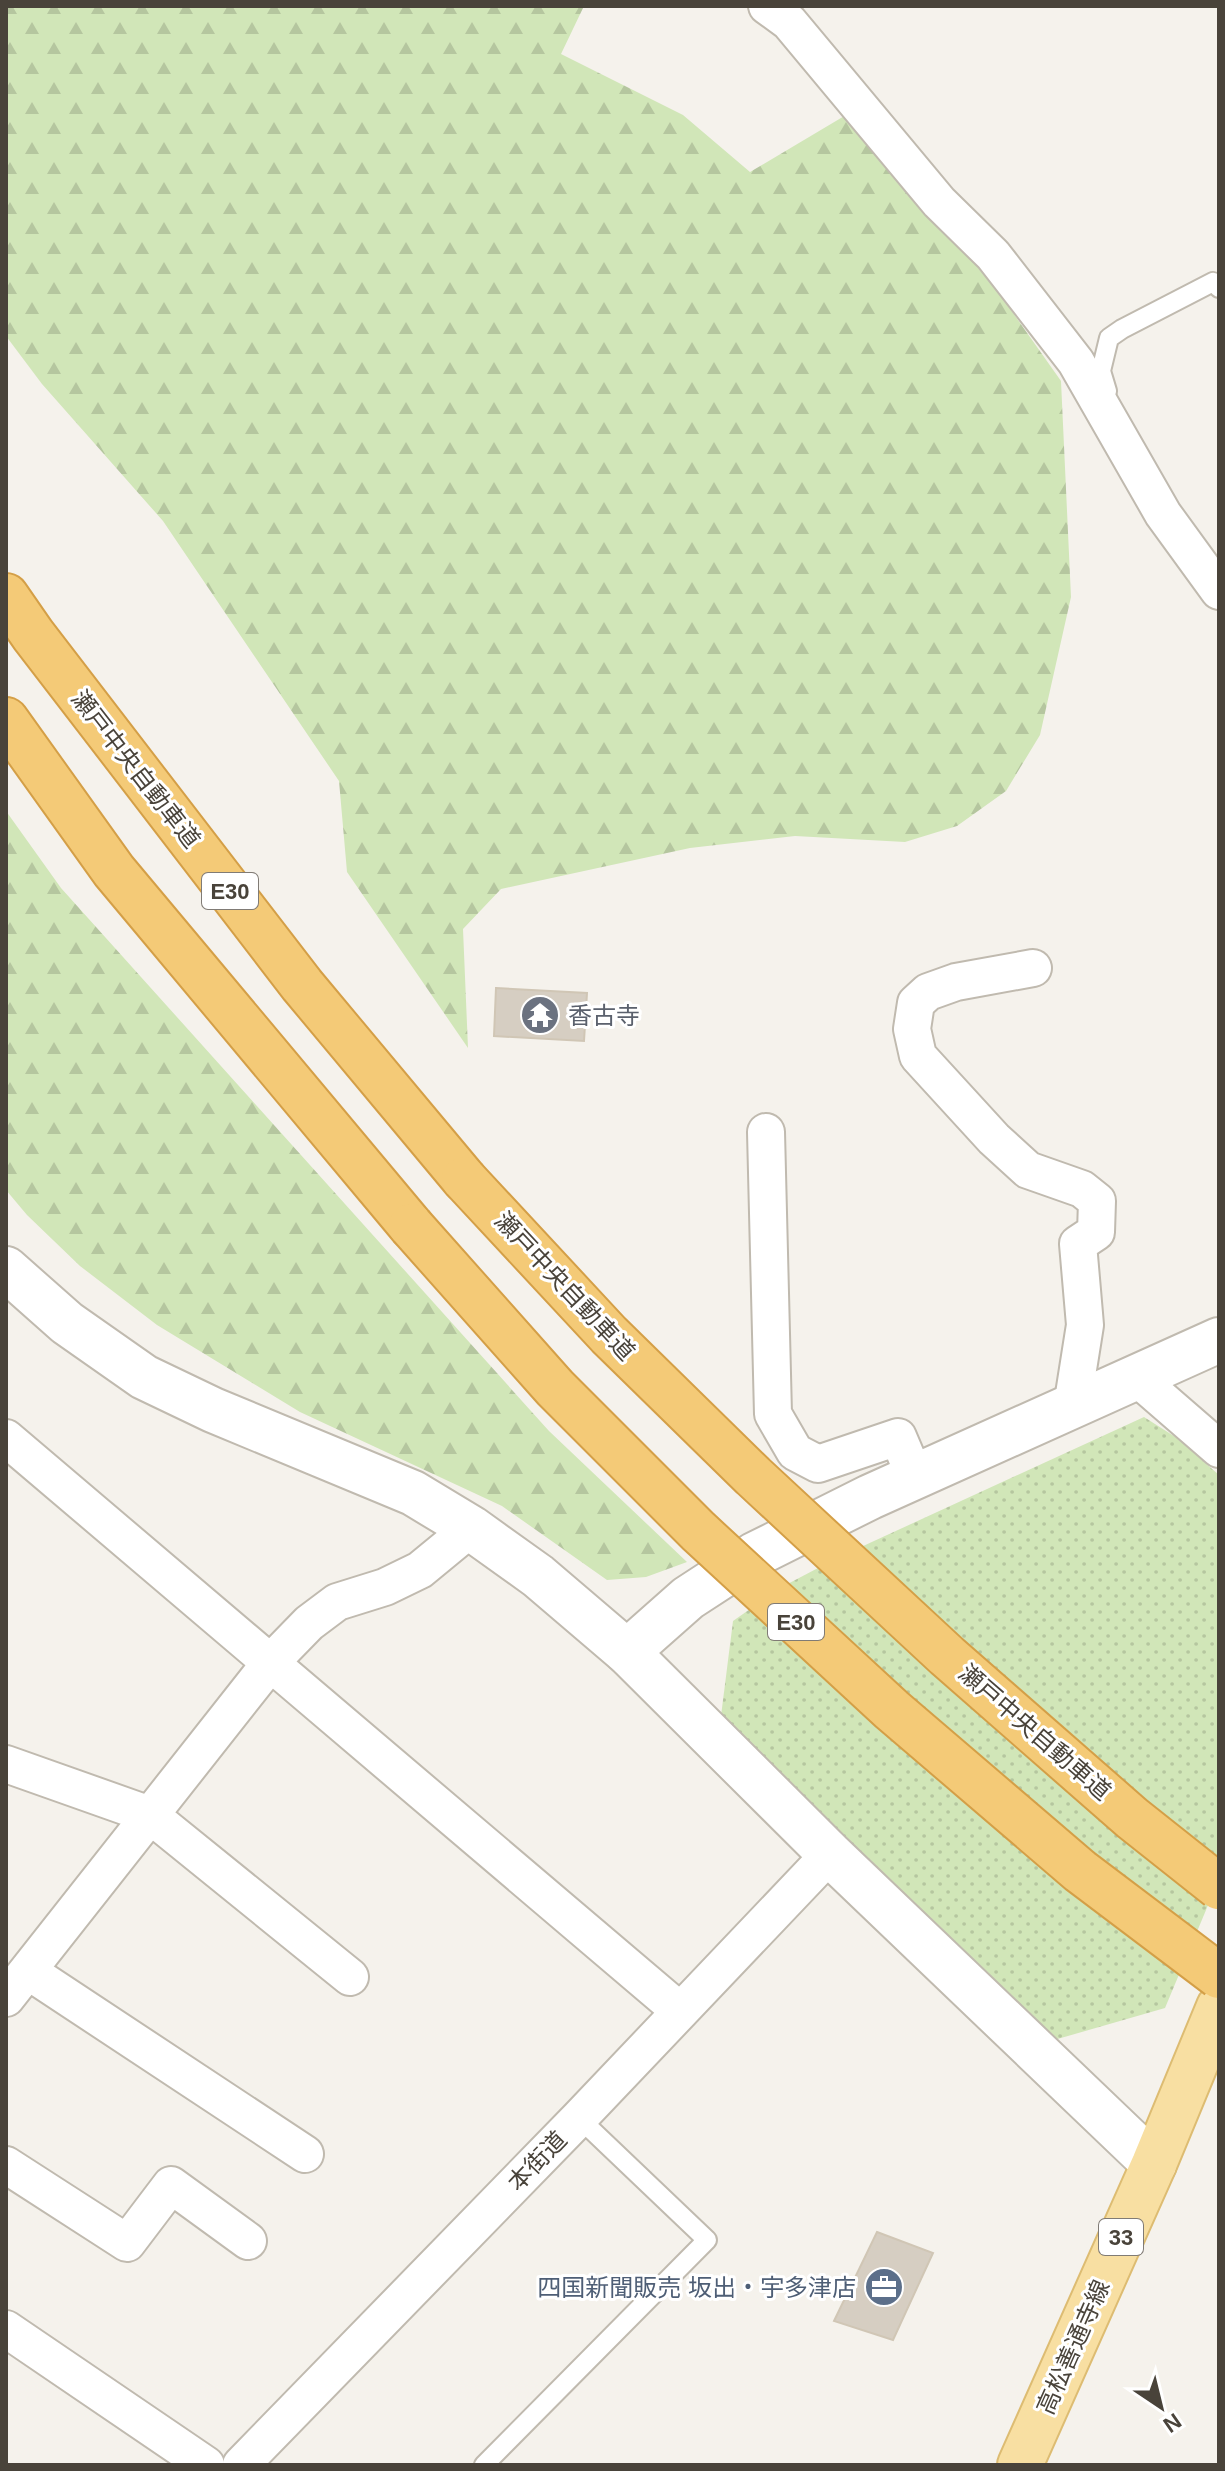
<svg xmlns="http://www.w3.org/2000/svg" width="1225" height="2471" font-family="Helvetica,'Noto Sans JP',sans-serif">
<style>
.forest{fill:url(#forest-firs)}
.park{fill:url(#park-dots)}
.building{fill:#d6cec2;stroke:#d0c6b5;stroke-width:2}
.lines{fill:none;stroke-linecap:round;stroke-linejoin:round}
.service-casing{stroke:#c0baaf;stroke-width:22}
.minor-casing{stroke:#c0baaf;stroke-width:40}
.tertiary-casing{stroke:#c0baaf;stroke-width:48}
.primary-casing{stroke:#ddbc72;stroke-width:48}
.motorway-casing{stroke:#d49f47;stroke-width:48}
.service{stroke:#fff;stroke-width:18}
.minor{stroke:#fff;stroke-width:36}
.tertiary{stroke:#fff;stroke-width:44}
.primary{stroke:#f8dfa2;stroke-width:44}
.motorway{stroke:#f4ca77;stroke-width:44}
.motorway-bridge-casing{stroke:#d49f47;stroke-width:48;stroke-linecap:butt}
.motorway-bridge{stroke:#f4ca77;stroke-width:44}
.labels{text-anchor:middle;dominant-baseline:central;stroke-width:6;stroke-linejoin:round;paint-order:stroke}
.shield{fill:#fff;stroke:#807b75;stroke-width:2}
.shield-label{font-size:22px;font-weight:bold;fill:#49433a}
.street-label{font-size:24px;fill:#49433a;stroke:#fff}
.worship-label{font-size:24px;fill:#5b616d;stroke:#fff;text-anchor:start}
.service-label{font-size:24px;fill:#4e5e75;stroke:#fff;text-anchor:end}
</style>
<defs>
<pattern id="forest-firs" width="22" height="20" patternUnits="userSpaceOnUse" patternTransform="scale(2)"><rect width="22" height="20" fill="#d1e6b8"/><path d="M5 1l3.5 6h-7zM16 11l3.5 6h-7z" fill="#b5c69f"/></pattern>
<pattern id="park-dots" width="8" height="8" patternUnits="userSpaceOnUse" patternTransform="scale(2)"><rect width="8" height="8" fill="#d1e6b8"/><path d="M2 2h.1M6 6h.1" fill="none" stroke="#b5c69f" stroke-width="1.8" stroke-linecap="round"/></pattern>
</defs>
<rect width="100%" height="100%" fill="#f5f2ec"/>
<g class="forest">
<path d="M 6,6 L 584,6 L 561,54 L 683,115 L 750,172 L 846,115 L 994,286 L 1061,381 L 1071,597 L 1040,735 L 1006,791 L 957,826 L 905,842 L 795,836 L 690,848 L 501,889 L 463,929 L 468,1048 L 347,872 L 339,781 L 163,521 L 42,384 L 6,336 Z"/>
<path d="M 6,811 L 61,888 L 549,1431 L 687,1562 L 646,1577 L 607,1580 L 502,1506 L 300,1412 L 157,1325 L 80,1266 L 27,1215 L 6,1190 Z"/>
</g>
<path class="park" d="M 1144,1417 L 1177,1438 L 1219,1475 L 1219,1879 L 1165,2008 L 1054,2040 L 721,1716 L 733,1621 L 780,1588 L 837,1558 Z"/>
<g class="building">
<path d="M 496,988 L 587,993 L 584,1041 L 494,1036 Z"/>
<path d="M 877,2232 L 933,2253 L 893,2340 L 834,2321 Z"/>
</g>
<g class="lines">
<defs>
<g id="service">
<path d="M 1107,391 L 1101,371 L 1109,338 L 1122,329 L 1213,282 L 1219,288"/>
<path d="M 484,2465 L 707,2240 L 579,2118"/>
</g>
<g id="minor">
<path d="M 767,6 L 789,22 L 939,202 L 993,255 L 1076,362 L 1163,514 L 1219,591"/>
<path d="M 1033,968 L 956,982 L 928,992 L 916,1003 L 912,1029 L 918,1056 L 994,1139 L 1028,1170 L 1082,1189 L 1097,1201 L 1096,1232 L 1078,1244 L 1085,1325 L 1072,1407"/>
<path d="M 766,1132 L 773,1414 L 795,1452 L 818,1464 L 898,1437 L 915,1477"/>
<path d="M 1136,1377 L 1219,1449"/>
<path d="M 6,1438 L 680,2011"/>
<path d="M 6,1764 L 150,1815 L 350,1977"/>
<path d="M 28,1971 L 305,2154"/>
<path d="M 6,1998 L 271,1662 L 309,1623 L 337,1602 L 385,1587 L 420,1570 L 471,1528"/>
<path d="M 6,2165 L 127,2243 L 171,2185 L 248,2241"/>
<path d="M 6,2329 L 206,2465"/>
<path d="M 241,2465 L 579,2118 L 830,1854"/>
</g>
<g id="tertiary">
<path d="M 6,1269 L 67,1323 L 144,1377 L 213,1410 L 413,1493 L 471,1528 L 538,1576 L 627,1652 L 830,1854 L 1154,2164"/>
<path d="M 627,1652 L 688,1598 L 754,1555 L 870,1497 L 1219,1340"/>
</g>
<path id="primary" d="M 1020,2465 L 1154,2164 L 1219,2007"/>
<g id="motorway">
<path d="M 6,596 L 33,635 L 302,985 L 464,1179"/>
<path d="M 6,720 L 114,871 L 411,1226"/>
</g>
</defs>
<use href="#service" class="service-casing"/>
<use href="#minor" class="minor-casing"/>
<use href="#tertiary" class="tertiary-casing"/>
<use href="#primary" class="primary-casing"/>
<use href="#motorway" class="motorway-casing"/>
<use href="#service" class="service"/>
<use href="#minor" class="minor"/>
<use href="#tertiary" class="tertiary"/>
<use href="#primary" class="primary"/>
<use href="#motorway" class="motorway"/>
<defs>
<g id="motorway-bridge">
<path d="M 464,1179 L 609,1335 L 753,1476 L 947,1656 L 1132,1818 L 1219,1887"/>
<path d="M 411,1226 L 555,1388 L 698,1531 L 892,1710 L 1080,1871 L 1219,1976"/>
</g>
</defs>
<use href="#motorway-bridge" class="motorway-bridge-casing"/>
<use href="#motorway-bridge" class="motorway-bridge"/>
</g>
<defs>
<symbol id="temple-disc" viewBox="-11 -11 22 22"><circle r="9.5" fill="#6b7280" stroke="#fff"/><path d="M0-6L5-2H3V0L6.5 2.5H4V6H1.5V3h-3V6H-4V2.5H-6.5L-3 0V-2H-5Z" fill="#fff"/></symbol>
<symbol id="office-disc" viewBox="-11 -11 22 22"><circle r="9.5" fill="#5c6f8a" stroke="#fff"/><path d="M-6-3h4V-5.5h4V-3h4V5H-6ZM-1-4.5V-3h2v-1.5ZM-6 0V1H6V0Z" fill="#fff"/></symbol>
</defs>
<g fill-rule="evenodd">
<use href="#temple-disc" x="518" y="993" width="44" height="44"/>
<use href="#office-disc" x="862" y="2265" width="44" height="44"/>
</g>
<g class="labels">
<g class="shield">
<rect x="202" y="873" width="56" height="36" rx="6"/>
<rect x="768" y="1604" width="56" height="36" rx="6"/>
<rect x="1099" y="2219" width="44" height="36" rx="6"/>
</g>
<g class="shield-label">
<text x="230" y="891">E30</text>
<text x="796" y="1622">E30</text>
<text x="1121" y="2237">33</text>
</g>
<g class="street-label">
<text transform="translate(136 769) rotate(52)">瀬戸中央自動車道</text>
<text transform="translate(565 1286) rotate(47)">瀬戸中央自動車道</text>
<text transform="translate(1035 1732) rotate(41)">瀬戸中央自動車道</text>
<text transform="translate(537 2161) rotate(-46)">本街道</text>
<text transform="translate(1073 2347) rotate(-66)">高松善通寺線</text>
</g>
<g class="worship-label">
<text x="568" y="1015">香古寺</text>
</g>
<g class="service-label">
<text x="856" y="2287">四国新聞販売 坂出・宇多津店</text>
</g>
</g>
<rect width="1225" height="2471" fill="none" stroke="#49433a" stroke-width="16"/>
<g transform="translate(1161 2407) rotate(145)" stroke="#ffffff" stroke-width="6" paint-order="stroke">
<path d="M0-6L14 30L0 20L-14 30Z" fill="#49433a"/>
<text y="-12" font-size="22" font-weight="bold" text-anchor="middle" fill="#49433a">N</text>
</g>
</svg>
